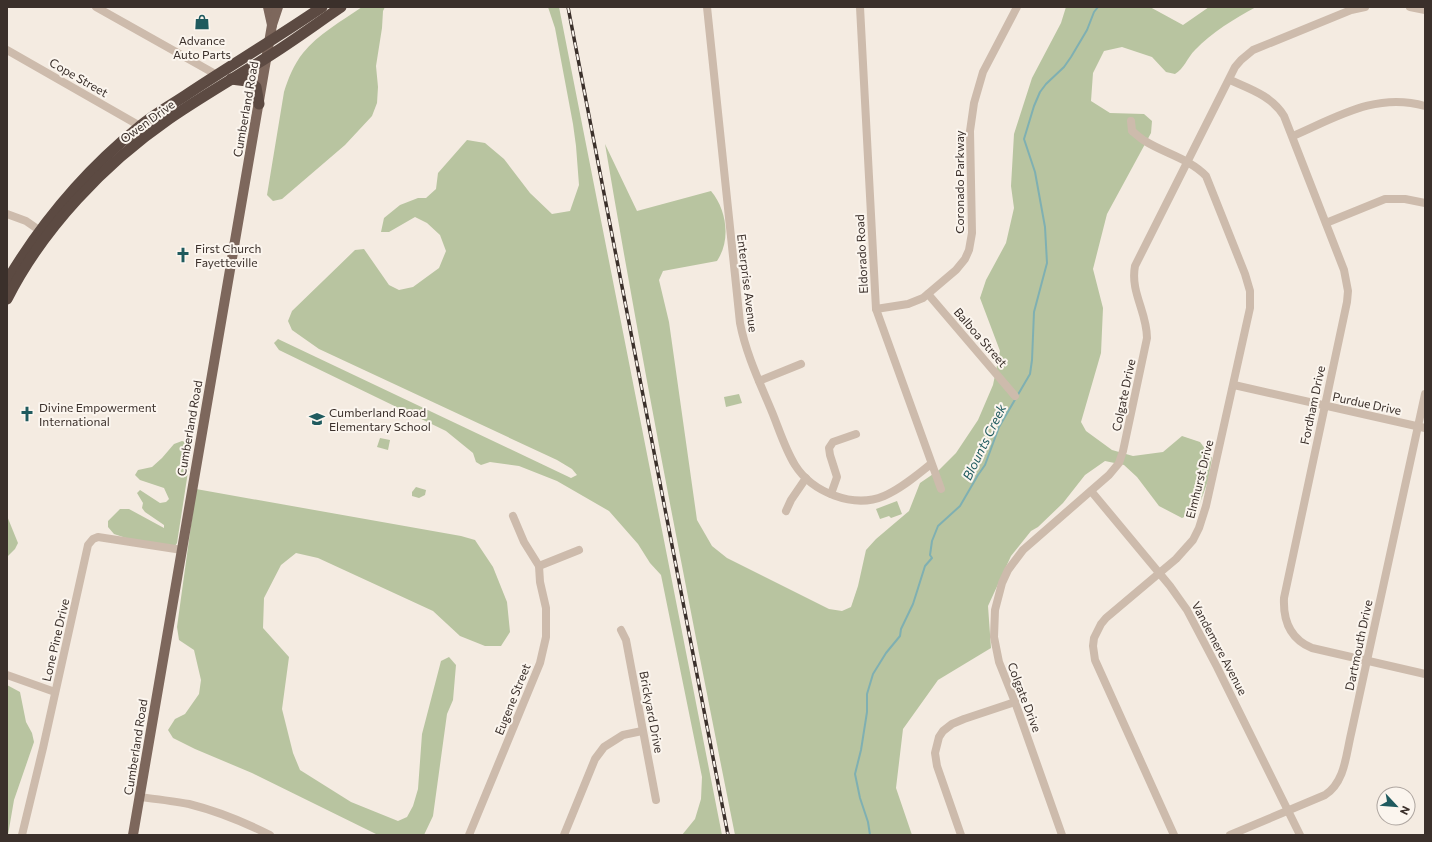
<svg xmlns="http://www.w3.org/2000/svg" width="1432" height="842" font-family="Commissioner,sans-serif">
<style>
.green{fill:#b8c4a0}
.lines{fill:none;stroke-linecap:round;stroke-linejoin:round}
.stream{stroke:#7fb0b2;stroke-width:2}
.minor{stroke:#cdbbac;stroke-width:8}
.major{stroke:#7d675c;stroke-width:10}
.highway{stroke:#5c4a42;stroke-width:11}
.rail-casing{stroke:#3b302b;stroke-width:3.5}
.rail{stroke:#fbf5ee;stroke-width:2;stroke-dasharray:6;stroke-linecap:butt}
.labels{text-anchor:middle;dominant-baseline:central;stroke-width:4;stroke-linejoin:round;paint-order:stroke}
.poi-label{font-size:12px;fill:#3b302b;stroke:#fbf5ee;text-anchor:start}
.street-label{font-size:12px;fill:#3b302b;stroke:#fbf5ee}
.water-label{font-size:13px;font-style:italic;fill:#1f5a5e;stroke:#fbf5ee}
</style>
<rect width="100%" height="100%" fill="#f4ebe1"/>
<g class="green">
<path d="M 362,7 L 385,7 L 383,11 L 382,28 L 376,66 L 378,87 L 377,103 L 372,116 L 345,145 L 282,199 L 273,201 L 267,195 L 284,92 C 288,79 294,64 303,53 C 317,35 343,20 362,7 Z"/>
<path d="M 548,7 L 559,7 L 722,835 L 682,835 L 695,819 L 701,799 L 702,777 L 661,575 L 650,563 L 638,544 L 609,511 L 557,481 L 519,466 L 490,462 L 481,465 L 476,462 L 473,453 L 446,431 L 279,350 L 274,343 L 278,339 L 571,478 L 577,475 L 572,469 L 557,460 L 319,349 L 292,330 L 288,321 L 292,311 L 355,250 L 364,249 L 389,285 L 399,290 L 413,287 L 439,268 L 446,251 L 440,235 L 427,223 L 415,217 L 389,232 L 381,232 L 384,218 L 400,205 L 418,198 L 426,198 L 436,189 L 438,173 L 467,140 L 485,143 L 504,159 L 530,193 L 552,214 L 570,211 L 579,185 L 576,146 L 573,124 L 555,28 Z"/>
<path d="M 1066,7 L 1150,7 L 1183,25 L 1209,7 L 1256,7 C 1234,19 1212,32 1195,50 C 1187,58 1184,69 1175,74 L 1166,72 L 1152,57 L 1122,47 L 1104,51 L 1093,73 L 1091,101 L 1110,113 L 1144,114 L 1152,121 L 1151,133 L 1107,214 L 1093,269 L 1103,308 L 1101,353 L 1081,422 L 1086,431 L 1112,450 L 1133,456 L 1163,452 L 1182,436 L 1200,442 L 1212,458 L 1208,481 L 1197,511 L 1182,518 L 1159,506 L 1137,477 L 1124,465 L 1105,461 L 1085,475 L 1063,503 L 1038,527 L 1031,531 L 1011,556 L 988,606 L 991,648 L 938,680 L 903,729 L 896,788 L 912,835 L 735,835 C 689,605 644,375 605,144 L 637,211 L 711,191 C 727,210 731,240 717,261 L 663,271 L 659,280 L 669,322 L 697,520 L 712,546 L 727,558 L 829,609 L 842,611 L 851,607 L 858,586 L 866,550 L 876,539 L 909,511 L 920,483 L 939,470 L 956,453 L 978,420 L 993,385 L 1000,351 L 980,298 L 986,280 L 1006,243 L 1014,208 L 1011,186 L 1014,134 L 1032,78 L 1061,23 Z"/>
<path d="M 739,394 L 742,403 L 726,407 L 724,397 Z"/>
<path d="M 380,438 L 390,440 L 388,450 L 377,447 Z"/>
<path d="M 182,441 L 189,443 L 192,446 L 177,543 L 175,546 L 132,540 L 114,534 L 108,527 L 108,521 L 120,509 L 129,509 L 164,528 L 164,525 L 145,512 L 142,508 L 143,503 L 137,493 L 140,490 L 160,503 L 166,502 L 169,499 L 164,488 L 140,480 L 135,475 L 138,470 L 152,467 L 162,458 L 174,444 Z"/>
<path d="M 416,487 L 426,490 L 425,495 L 419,498 L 412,496 L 412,492 Z"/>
<path d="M 196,489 L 461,536 L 475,540 L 493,567 L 507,602 L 510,632 L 501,646 L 485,646 L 460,636 L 433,611 L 318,558 L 296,553 L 281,565 L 264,598 L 263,628 L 289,657 L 282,709 L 293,753 L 300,770 L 351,802 L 398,821 L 407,817 L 413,806 L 418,789 L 422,734 L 441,661 L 449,657 L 456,665 L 453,700 L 447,714 L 433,816 L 424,835 L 378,835 L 252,773 L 195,749 L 173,738 L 168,730 L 175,719 L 185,714 L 199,694 L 201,680 L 194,650 L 179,640 L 177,627 Z"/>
<path d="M 897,501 L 902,514 L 891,518 L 889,516 L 880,519 L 876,509 Z"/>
<path d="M 7,516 L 18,543 L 15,549 L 7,557 Z"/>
<path d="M 7,685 L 20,692 L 26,722 L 32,733 L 34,742 L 14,800 L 8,835 Z"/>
</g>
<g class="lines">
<path class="stream" d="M 870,835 L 868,822 L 860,798 L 855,774 L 861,750 L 867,712 L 867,694 L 873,674 L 886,653 L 900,636 L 901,629 L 913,604 L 925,566 L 932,558 L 930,555 L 932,541 L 938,526 L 960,506 L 978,475 L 985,465 L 999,427 L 1030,374 L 1032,360 L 1034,312 L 1047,263 L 1045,227 L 1035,172 L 1024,139 L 1034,106 L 1040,92 L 1046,84 L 1064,67 L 1071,57 L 1087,30 L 1094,12 L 1098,7"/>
<g class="minor">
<path d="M 96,7 L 217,75"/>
<path d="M 707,7 L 740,323 C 746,354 760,383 772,412 C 779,429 785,449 795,465 C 812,492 853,509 884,496 C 901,489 917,475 931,464"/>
<path d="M 860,7 L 876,309 L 941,489"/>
<path d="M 1410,7 L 1425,10"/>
<path d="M 7,50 L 140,126"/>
<path d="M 1230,80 C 1250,89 1272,96 1284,116 L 1344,270 L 1348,291 L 1347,302 L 1284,598 C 1283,620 1290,639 1312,648 L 1425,674"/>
<path d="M 1131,121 L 1132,131 C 1136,134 1140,138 1145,141 C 1164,153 1190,159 1206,176 L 1245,274 L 1250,291 L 1250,308 L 1206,506 L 1199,528 L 1193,540 L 1176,559 L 1106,618 L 1101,624 L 1094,638 L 1093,646 L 1095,660 L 1174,835"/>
<path d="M 1293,136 C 1337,117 1376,92 1425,106"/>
<path d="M 7,214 L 26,221 L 39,230"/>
<path d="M 1326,223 L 1385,199 L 1405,199 L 1425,203"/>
<path d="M 928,294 L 1015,396"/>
<path d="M 876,309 L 908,304 L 923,298 L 956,270 L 965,259 L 969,250 L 972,233 L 970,131 L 974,103 L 983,72 L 1017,7"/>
<path d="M 759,381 L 801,364"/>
<path d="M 1234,385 L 1425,428"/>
<path d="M 1091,491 L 1170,586 L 1187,610 L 1217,667 L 1300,835"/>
<path d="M 831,494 L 837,477 L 830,455 L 829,448 L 833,442 L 856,434"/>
<path d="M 786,511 L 791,500 L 806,478"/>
<path d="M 539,566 L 579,550"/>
<path d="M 621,630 L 626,640 L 656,800"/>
<path d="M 7,675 L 55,692"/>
<path d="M 140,797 C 156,799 173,801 189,804 C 217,811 244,822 270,835"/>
<path d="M 22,835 L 43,748 L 88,545 L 93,539 L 98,537 L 182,550"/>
<path d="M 469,835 L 540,663 L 546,637 L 546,608 L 540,582 L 539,566 L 524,542 L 513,516"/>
<path d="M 564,835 L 595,759 L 604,747 L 623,735 L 642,731"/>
<path d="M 961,835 L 937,766 L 935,753 L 939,737 L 943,731 L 952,724 L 964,719 L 1015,702"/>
<path d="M 1062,835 L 1015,702 L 999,662 L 994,637 L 995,610 L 1002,583 L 1008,570 L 1023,550 L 1109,475 L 1119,463 L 1123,451 L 1147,338 C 1147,312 1130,292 1135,266 L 1235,67 L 1241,60 L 1253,50 L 1351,10 L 1365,7"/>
<path d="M 1230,835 L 1325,795 C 1345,782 1346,755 1351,734 L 1425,394"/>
</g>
<g class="major">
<path d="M 268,7 L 272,25"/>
<path d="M 133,835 L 272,25 L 278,7"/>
</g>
<g class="highway">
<path d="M 231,79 L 247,81 L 256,87 L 259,104"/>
<path d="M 7,281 C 42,222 86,170 139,127 C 154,114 173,104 189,93 C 233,64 278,37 322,7"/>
<path d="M 7,299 C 43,228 104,164 169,119 C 201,97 234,78 266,58 C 292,42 316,24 341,7"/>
</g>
<defs>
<path id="rail" d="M 568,7 L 728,835"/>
</defs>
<use href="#rail" class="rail-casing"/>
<use href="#rail" class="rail"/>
</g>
<defs>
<symbol id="shop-bare" viewBox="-9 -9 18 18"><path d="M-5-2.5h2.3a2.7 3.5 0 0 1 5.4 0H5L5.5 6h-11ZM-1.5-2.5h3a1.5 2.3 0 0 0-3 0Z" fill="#1f5a5e" stroke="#fbf5ee" stroke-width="2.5" paint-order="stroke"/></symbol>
<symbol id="church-bare" viewBox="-9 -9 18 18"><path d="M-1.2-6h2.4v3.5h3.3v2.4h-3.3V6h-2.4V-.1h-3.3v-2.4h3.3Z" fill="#1f5a5e" stroke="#fbf5ee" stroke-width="2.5" paint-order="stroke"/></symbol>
<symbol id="school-bare" viewBox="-9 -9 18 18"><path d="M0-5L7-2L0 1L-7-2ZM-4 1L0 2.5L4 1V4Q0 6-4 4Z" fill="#1f5a5e" stroke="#fbf5ee" stroke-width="2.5" paint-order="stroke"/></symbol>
</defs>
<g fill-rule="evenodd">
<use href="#shop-bare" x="191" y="11" width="22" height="22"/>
<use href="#church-bare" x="172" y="244" width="22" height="22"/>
<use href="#church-bare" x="16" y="403" width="22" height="22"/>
<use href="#school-bare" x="306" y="408" width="22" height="22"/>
</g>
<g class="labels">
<g class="poi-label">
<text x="202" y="40" text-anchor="middle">Advance<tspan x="202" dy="14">Auto Parts</tspan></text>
<text x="195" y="248">First Church<tspan x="195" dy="14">Fayetteville</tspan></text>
<text x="39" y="407">Divine Empowerment<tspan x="39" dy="14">International</tspan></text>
<text x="329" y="412">Cumberland Road<tspan x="329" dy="14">Elementary School</tspan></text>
</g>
<g class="street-label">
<text transform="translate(79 77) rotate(30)">Cope Street</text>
<text transform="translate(245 109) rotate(-80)">Cumberland Road</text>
<text transform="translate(147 121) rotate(-36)">Owen Drive</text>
<text transform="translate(959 182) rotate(-90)">Coronado Parkway</text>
<text transform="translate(861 254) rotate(-93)">Eldorado Road</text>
<text transform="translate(748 283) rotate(83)">Enterprise Avenue</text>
<text transform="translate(981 337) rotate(49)">Balboa Street</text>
<text transform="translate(1123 395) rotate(-78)">Colgate Drive</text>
<text transform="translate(1367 403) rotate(12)">Purdue Drive</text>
<text transform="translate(1312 405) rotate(-78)">Fordham Drive</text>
<text transform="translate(189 428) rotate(-80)">Cumberland Road</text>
<text transform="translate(1199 479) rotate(-76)">Elmhurst Drive</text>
<text transform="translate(55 640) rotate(-77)">Lone Pine Drive</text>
<text transform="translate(1358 645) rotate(-78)">Dartmouth Drive</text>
<text transform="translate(1220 648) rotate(62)">Vandemere Avenue</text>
<text transform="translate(1025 697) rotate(69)">Colgate Drive</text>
<text transform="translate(512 699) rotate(-68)">Eugene Street</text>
<text transform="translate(652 712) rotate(79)">Brickyard Drive</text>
<text transform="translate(135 747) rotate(-81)">Cumberland Road</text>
</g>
<g class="water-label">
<text transform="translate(984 442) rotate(-64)">Blounts Creek</text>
</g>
</g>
<rect width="1432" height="842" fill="none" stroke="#3b302b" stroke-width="16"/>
<g transform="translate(1396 806) rotate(116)"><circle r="19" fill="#fbf5ee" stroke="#aea6a0"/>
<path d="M0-3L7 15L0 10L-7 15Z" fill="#1f5a5e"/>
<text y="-6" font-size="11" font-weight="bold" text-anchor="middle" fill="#3b302b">N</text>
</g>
</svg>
